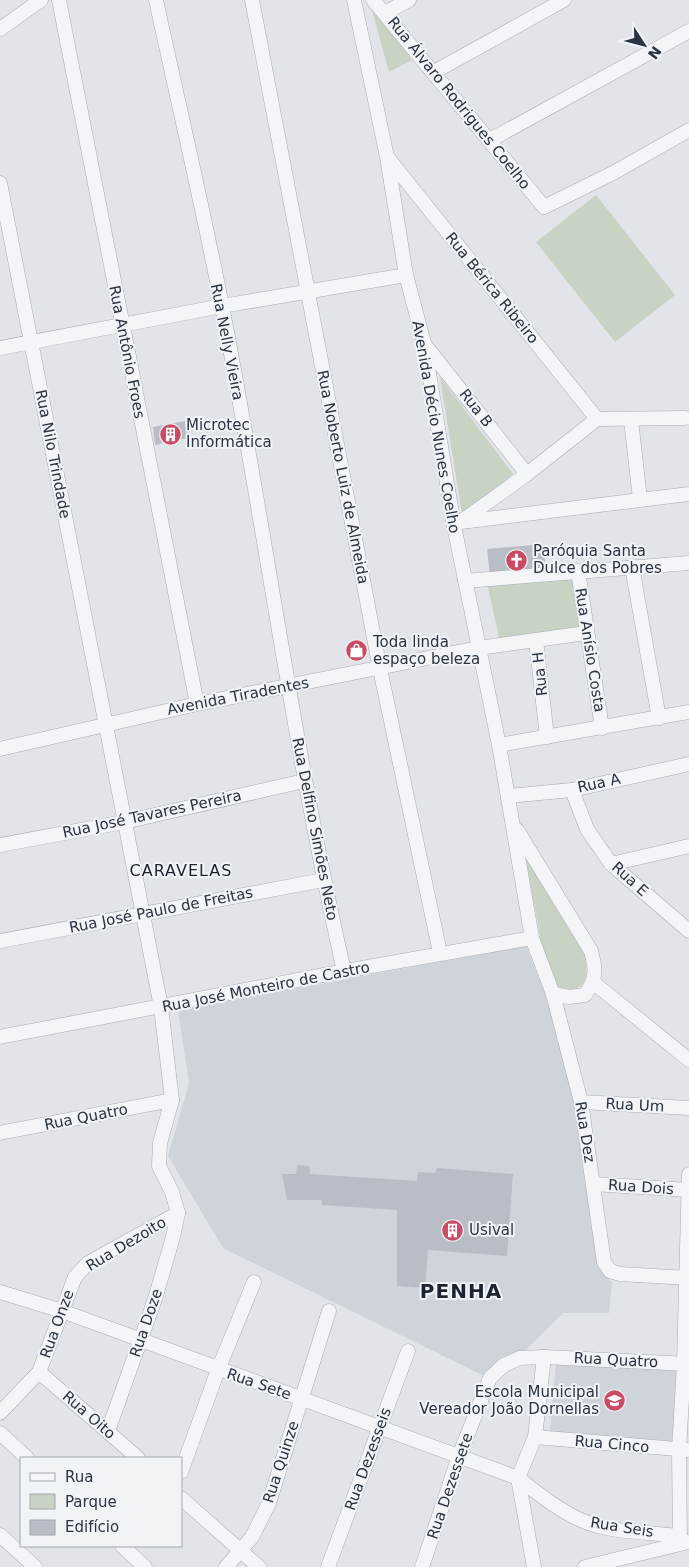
<svg xmlns="http://www.w3.org/2000/svg" width="689" height="1567" font-family="'DejaVu Sans',sans-serif">
<style>
.built{fill:#cfd4db}
.green{fill:#c8d3c3}
.building{fill:#b9bec6}
.lines{fill:none;stroke-linecap:round;stroke-linejoin:round}
.minor-casing{stroke:#a6acb3;stroke-width:15}
.minor{stroke:#f4f5f8;stroke-width:14}
.labels{text-anchor:middle;dominant-baseline:central;stroke-width:4;stroke-linejoin:round;paint-order:stroke}
.street-label{font-size:15px;fill:#2a3341;stroke:#f1f4f7}
.poi-label{font-size:15px;fill:#2a3341;stroke:#f1f4f7;text-anchor:start}
.neighbourhood-label{font-size:16px;letter-spacing:1px;fill:#1c2431;stroke:#f1f4f7}
.district-label{font-size:20px;font-weight:bold;letter-spacing:1px;fill:#1c2431;stroke:#f1f4f7}
</style>
<rect width="100%" height="100%" fill="#e1e5e9"/>
<g class="built">
<path d="M 526,946 L 544,991 L 575,1100 L 603,1271 L 612,1283 L 609,1313 L 563,1313 L 520,1356 L 486,1377 L 223,1248 L 168,1156 L 189,1083 L 178,1010 Z"/>
<path d="M 556,1361 L 680,1371 L 673,1442 L 550,1432 Z"/>
</g>
<g class="green">
<path d="M 370,3 L 412,60 L 389,72 Z"/>
<path d="M 596,195 L 675,295 L 615,342 L 536,242 Z"/>
<path d="M 440,377 L 513,474 L 462,514 Z"/>
<path d="M 575,575 L 581,630 L 500,642 L 487,583 Z"/>
<path d="M 525,855 L 585,955 C 588,974 588,988 566,992 L 548,979 Z"/>
</g>
<g class="building">
<path d="M 185,421 L 188,438 L 155,445 L 153,427 Z"/>
<path d="M 543,544 L 546,571 L 490,576 L 487,549 Z"/>
<path d="M 297,1165 L 309,1166 L 310,1174 L 417,1181 L 418,1172 L 435,1173 L 437,1168 L 513,1174 L 507,1256 L 428,1250 L 425,1288 L 397,1286 L 397,1210 L 322,1205 L 322,1200 L 287,1200 L 282,1174 L 296,1174 Z"/>
</g>
<g class="lines">
<defs>
<g id="minor">
<path d="M 59,0 L 197,704"/>
<path d="M 156,0 C 178,102 202,204 222,306 C 265,527 294,751 344,971"/>
<path d="M 252,0 L 380,669 L 440,953"/>
<path d="M 354,0 L 387,157 L 406,275 L 424,343 L 454,526 L 499,745 L 532,938 L 553,994 L 581,1102 L 604,1262 L 610,1271 L 620,1274 L 689,1278"/>
<path d="M 373,0 L 544,207 L 613,173 L 689,130"/>
<path d="M 385,13 L 409,0"/>
<path d="M 0,29 L 41,0"/>
<path d="M 434,72 L 564,0"/>
<path d="M 490,140 L 689,31"/>
<path d="M 388,158 L 597,419"/>
<path d="M 0,183 L 161,1007 L 172,1100 L 160,1143 L 159,1166 L 172,1192 L 178,1213 L 173,1237 L 155,1299 L 108,1431"/>
<path d="M 425,345 L 527,474"/>
<path d="M 0,348 L 222,306 L 406,275"/>
<path d="M 597,419 L 685,418"/>
<path d="M 631,420 L 640,499"/>
<path d="M 462,521 L 527,474 L 597,419"/>
<path d="M 461,522 L 689,494"/>
<path d="M 632,567 L 659,718"/>
<path d="M 578,571 L 602,728"/>
<path d="M 465,581 L 689,563"/>
<path d="M 536,640 L 586,633"/>
<path d="M 499,745 L 689,712"/>
<path d="M 0,749 L 197,704 L 478,648 L 536,640 L 547,737"/>
<path d="M 572,790 L 587,829 L 611,864 L 689,931"/>
<path d="M 508,796 L 572,790 L 689,764"/>
<path d="M 517,830 L 591,951 C 596,969 597,979 585,995 L 569,997 L 553,994"/>
<path d="M 0,845 L 124,822 L 304,781"/>
<path d="M 611,864 L 689,846"/>
<path d="M 0,941 L 323,880"/>
<path d="M 594,983 L 689,1060"/>
<path d="M 0,1037 L 344,971 L 532,938"/>
<path d="M 581,1102 L 689,1108"/>
<path d="M 0,1133 L 172,1100"/>
<path d="M 593,1184 L 689,1190"/>
<path d="M 0,1292 L 62,1311 L 518,1478 C 539,1494 559,1511 583,1521 C 612,1533 648,1532 679,1536"/>
<path d="M 39,1372 L 138,1458"/>
<path d="M 0,1413 L 39,1372 L 75,1277 L 88,1263 L 178,1213"/>
<path d="M 0,1433 L 27,1458"/>
<path d="M 535,1437 L 689,1450"/>
<path d="M 181,1472 L 218,1370 L 254,1282"/>
<path d="M 181,1498 L 259,1567"/>
<path d="M 0,1535 L 35,1567"/>
<path d="M 680,1543 L 679,1450 L 684,1364 L 689,1174"/>
<path d="M 122,1546 L 145,1567"/>
<path d="M 226,1567 L 252,1537 L 269,1503 L 329,1311"/>
<path d="M 328,1567 L 408,1351"/>
<path d="M 422,1567 L 459,1456 L 490,1378 L 504,1365 L 520,1358 L 544,1357 L 689,1364"/>
<path d="M 534,1567 L 518,1478 L 535,1437 L 544,1357"/>
<path d="M 585,1567 L 688,1542"/>
</g>
</defs>
<use href="#minor" class="minor-casing"/>
<use href="#minor" class="minor"/>
</g>
<defs>
<symbol id="building-disc" viewBox="-11 -11 22 22"><circle r="9.5" fill="#ca4b65" stroke="#f1f4f7"/><path d="M-4-6H4V6H1V3H-1V6H-4ZM-2.5-4.3h1.7v1.8h-1.7ZM.8-4.3h1.7v1.8H.8ZM-2.5-1h1.7V.8h-1.7ZM.8-1h1.7V.8H.8Z" fill="#fff"/></symbol>
<symbol id="church-disc" viewBox="-11 -11 22 22"><circle r="9.5" fill="#ca4b65" stroke="#f1f4f7"/><path d="M-1.2-6h2.4v3.5h3.3v2.4h-3.3V6h-2.4V-.1h-3.3v-2.4h3.3Z" fill="#fff"/></symbol>
<symbol id="shop-disc" viewBox="-11 -11 22 22"><circle r="9.5" fill="#ca4b65" stroke="#f1f4f7"/><path d="M-5-2.5h2.3a2.7 3.5 0 0 1 5.4 0H5L5.5 6h-11ZM-1.5-2.5h3a1.5 2.3 0 0 0-3 0Z" fill="#fff"/></symbol>
<symbol id="school-disc" viewBox="-11 -11 22 22"><circle r="9.5" fill="#ca4b65" stroke="#f1f4f7"/><path d="M0-5L7-2L0 1L-7-2ZM-4 1L0 2.5L4 1V4Q0 6-4 4Z" fill="#fff"/></symbol>
</defs>
<g fill-rule="evenodd">
<use href="#building-disc" x="158" y="422" width="25" height="25"/>
<use href="#church-disc" x="504" y="548" width="25" height="25"/>
<use href="#shop-disc" x="344" y="638" width="25" height="25"/>
<use href="#building-disc" x="440" y="1218" width="25" height="25"/>
<use href="#school-disc" x="602" y="1388" width="25" height="25"/>
</g>
<g class="labels">
<g class="street-label">
<text transform="translate(459 103) rotate(51)">Rua Álvaro Rodrigues Coelho</text>
<text transform="translate(492 288) rotate(51)">Rua Bérica Ribeiro</text>
<text transform="translate(227 342) rotate(79)">Rua Nelly Vieira</text>
<text transform="translate(127 352) rotate(79)">Rua Antônio Froes</text>
<text transform="translate(476 408) rotate(52)">Rua B</text>
<text transform="translate(436 427) rotate(80)">Avenida Décio Nunes Coelho</text>
<text transform="translate(53 454) rotate(79)">Rua Nilo Trindade</text>
<text transform="translate(343 477) rotate(79)">Rua Noberto Luiz de Almeida</text>
<text transform="translate(590 650) rotate(81)">Rua Anísio Costa</text>
<text transform="translate(540 674) rotate(-96)">Rua H</text>
<text transform="translate(238 696) rotate(-11)">Avenida Tiradentes</text>
<text transform="translate(599 783) rotate(-12)">Rua A</text>
<text transform="translate(152 814) rotate(-12)">Rua José Tavares Pereira</text>
<text transform="translate(315 829) rotate(79)">Rua Delfino Simões Neto</text>
<text transform="translate(630 879) rotate(42)">Rua E</text>
<text transform="translate(161 910) rotate(-11)">Rua José Paulo de Freitas</text>
<text transform="translate(266 987) rotate(-11)">Rua José Monteiro de Castro</text>
<text transform="translate(635 1105) rotate(3)">Rua Um</text>
<text transform="translate(86 1117) rotate(-11)">Rua Quatro</text>
<text transform="translate(585 1132) rotate(81)">Rua Dez</text>
<text transform="translate(641 1187) rotate(4)">Rua Dois</text>
<text transform="translate(126 1244) rotate(-31)">Rua Dezoito</text>
<text transform="translate(146 1323) rotate(-71)">Rua Doze</text>
<text transform="translate(57 1324) rotate(-70)">Rua Onze</text>
<text transform="translate(616 1360) rotate(3)">Rua Quatro</text>
<text transform="translate(259 1384) rotate(19)">Rua Sete</text>
<text transform="translate(89 1415) rotate(41)">Rua Oito</text>
<text transform="translate(612 1444) rotate(5)">Rua Cinco</text>
<text transform="translate(368 1459) rotate(-70)">Rua Dezesseis</text>
<text transform="translate(281 1462) rotate(-72)">Rua Quinze</text>
<text transform="translate(450 1486) rotate(-71)">Rua Dezessete</text>
<text transform="translate(622 1527) rotate(9)">Rua Seis</text>
</g>
<g class="poi-label">
<text x="186" y="425">Microtec<tspan x="186" dy="17">Informática</tspan></text>
<text x="533" y="551">Paróquia Santa<tspan x="533" dy="17">Dulce dos Pobres</tspan></text>
<text x="373" y="642">Toda linda<tspan x="373" dy="17">espaço beleza</tspan></text>
<text x="469" y="1230">Usival</text>
<text x="599" y="1392" text-anchor="end">Escola Municipal<tspan x="599" dy="17">Vereador João Dornellas</tspan></text>
</g>
<g class="neighbourhood-label">
<text x="181" y="870">CARAVELAS</text>
</g>
<g class="district-label">
<text x="461" y="1291">PENHA</text>
</g>
</g>
<rect x="20" y="1457" width="162" height="90" fill="#f1f4f7" stroke="#a1a7ae"/>
<rect x="30" y="1473" width="25" height="8" fill="#f4f5f8" stroke="#a1a7ae"/>
<text x="65" y="1482" font-size="15" fill="#2a3341">Rua</text>
<rect x="30" y="1494" width="25" height="15" fill="#c8d3c3" stroke="#a1a7ae"/>
<text x="65" y="1507" font-size="15" fill="#2a3341">Parque</text>
<rect x="30" y="1520" width="25" height="15" fill="#b9bec6" stroke="#a1a7ae"/>
<text x="65" y="1532" font-size="15" fill="#2a3341">Edifício</text>
<g transform="translate(644 45) rotate(126)" stroke="#f1f4f7" stroke-width="4" paint-order="stroke">
<path d="M0-4L9 19L0 12L-9 19Z" fill="#2a3341"/>
<text y="-8" font-size="14" font-weight="bold" text-anchor="middle" fill="#2a3341">N</text>
</g>
</svg>
